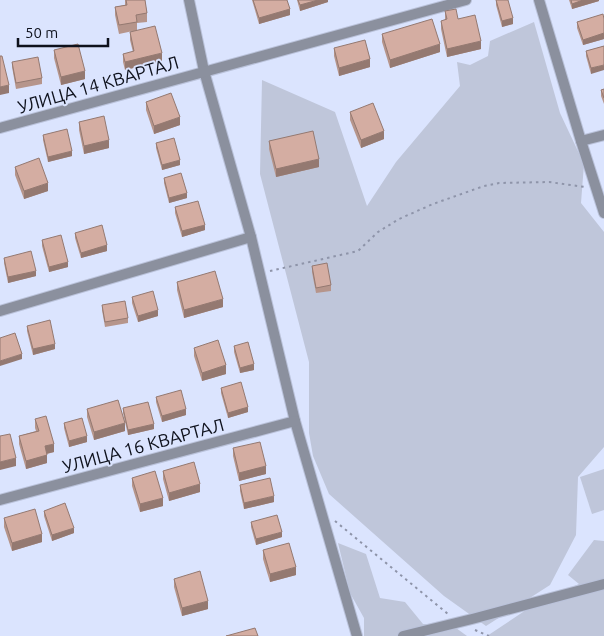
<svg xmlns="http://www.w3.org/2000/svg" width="604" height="636" font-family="Ubuntu,sans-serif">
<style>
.green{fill:#bfc6da}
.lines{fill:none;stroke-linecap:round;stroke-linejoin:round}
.minor-casing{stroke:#bac2da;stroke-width:12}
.path{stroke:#8e94a9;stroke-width:2;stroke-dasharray:2.5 4;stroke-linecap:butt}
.minor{stroke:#8b909e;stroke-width:10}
.wall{fill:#b6958b}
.shaded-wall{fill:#947971}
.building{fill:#d4ada2;stroke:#947971}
.labels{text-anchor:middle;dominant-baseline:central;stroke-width:4;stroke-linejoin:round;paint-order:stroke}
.street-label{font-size:18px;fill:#0e111c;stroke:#dbe4fe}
</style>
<rect width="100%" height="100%" fill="#dbe4fe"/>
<g class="green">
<path d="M 534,22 L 560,113 L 584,164 L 581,203 L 604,232 L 604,447 L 578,477 L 576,535 L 550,585 L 486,626 L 444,596 L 329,494 L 313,456 L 309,433 L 309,362 L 260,174 L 262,80 L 335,112 L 367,206 L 396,162 L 460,86 L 457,62 L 470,65 L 488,56 L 490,41 Z"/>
<path d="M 604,469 L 604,510 L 592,514 L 580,477 Z"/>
<path d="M 594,540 L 604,541 L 604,636 L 487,636 L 535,604 L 579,584 L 568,575 Z"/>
<path d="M 338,543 L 366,554 L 380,598 L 405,602 L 423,624 L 456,628 L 467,636 L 364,636 L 364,618 L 350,593 Z"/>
</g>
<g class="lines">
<defs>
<g id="minor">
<path d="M 189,0 L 204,71 L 251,237 L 295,421 L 357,636"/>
<path d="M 539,0 L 581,141 L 604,213"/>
<path d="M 0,128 L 466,0"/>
<path d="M 581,141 L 604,135"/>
<path d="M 0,311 L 251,237"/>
<path d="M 0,500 L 295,421"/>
<path d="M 403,636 L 472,619 L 604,584"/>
</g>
</defs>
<use href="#minor" class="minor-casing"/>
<g class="path">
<path d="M 270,271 L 358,251 L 378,232 L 399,219 L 433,204 L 484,186 L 499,183 L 549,182 L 585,187"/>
<path d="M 335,521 L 448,614"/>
<path d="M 475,630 L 489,636"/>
</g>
<use href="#minor" class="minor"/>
</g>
<g class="wall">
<path d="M 125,0 L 145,0 L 147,13 L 147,22 L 137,23 L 137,30 L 162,61 L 125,70 L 123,62 L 123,54 L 133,52 L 130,40 L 130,32 L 133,31 L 119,34 L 115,15 L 115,7 L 125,5 Z"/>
<path d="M 252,0 L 287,0 L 290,15 L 259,24 Z"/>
<path d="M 297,0 L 328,0 L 328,2 L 300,11 Z"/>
<path d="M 496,0 L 513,24 L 502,27 L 496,5 Z"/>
<path d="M 569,0 L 599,0 L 599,1 L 572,9 Z"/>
<path d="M 445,11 L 458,19 L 481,49 L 447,57 L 441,29 L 441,21 L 445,20 Z"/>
<path d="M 604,19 L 604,39 L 583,45 L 577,28 L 577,22 Z"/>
<path d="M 382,34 L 440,52 L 390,68 L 382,42 Z"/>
<path d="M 604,46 L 591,74 L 586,56 L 586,51 Z"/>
<path d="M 334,48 L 370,67 L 339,76 L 334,56 Z"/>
<path d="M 54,50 L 85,79 L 61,85 L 54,58 Z"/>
<path d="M 12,62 L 42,78 L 42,84 L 16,89 L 12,67 Z"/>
<path d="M 604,89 L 604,104 L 601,96 L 601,90 Z"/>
<path d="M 146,102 L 180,125 L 154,134 L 146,110 Z"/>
<path d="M 350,112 L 384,139 L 361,148 L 350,120 Z"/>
<path d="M 79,122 L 109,148 L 84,154 L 79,130 Z"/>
<path d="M 43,135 L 72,156 L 48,162 L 43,140 Z"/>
<path d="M 269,141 L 319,167 L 276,177 L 269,149 Z"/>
<path d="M 156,143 L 180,165 L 162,170 L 156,148 Z"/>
<path d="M 15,167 L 48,191 L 24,199 L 15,175 Z"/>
<path d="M 164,178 L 187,198 L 169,203 L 164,183 Z"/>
<path d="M 175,207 L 205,230 L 182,237 L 175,213 Z"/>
<path d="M 75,233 L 107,251 L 81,258 L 75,238 Z"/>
<path d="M 42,240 L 68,267 L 49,272 L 42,246 Z"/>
<path d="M 4,258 L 36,276 L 8,283 L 4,263 Z"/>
<path d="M 312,266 L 331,285 L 331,291 L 316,293 L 312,272 Z"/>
<path d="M 177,282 L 223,307 L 184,318 L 177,290 Z"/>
<path d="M 132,297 L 158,316 L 138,322 L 132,303 Z"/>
<path d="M 102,305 L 128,318 L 128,323 L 105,327 L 102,310 Z"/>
<path d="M 27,326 L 55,349 L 33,355 L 27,331 Z"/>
<path d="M 234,346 L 254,370 L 240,373 L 234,352 Z"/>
<path d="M 194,348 L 226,374 L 202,381 L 194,356 Z"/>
<path d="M 221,388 L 248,412 L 228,418 L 221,393 Z"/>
<path d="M 156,397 L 186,415 L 162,422 L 156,402 Z"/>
<path d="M 123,408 L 154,429 L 128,435 L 123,413 Z"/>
<path d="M 87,409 L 125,431 L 94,440 L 87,417 Z"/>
<path d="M 35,419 L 54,452 L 47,454 L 47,463 L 26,469 L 19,444 L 19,436 L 36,431 L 35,428 Z"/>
<path d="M 64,423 L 87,442 L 69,447 L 64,428 Z"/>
<path d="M 233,448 L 266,474 L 239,481 L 233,456 Z"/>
<path d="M 163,471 L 200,492 L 169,501 L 163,479 Z"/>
<path d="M 132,478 L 163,506 L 140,512 L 132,486 Z"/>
<path d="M 240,485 L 274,502 L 244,509 L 240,491 Z"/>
<path d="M 44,511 L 74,533 L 52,541 L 44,516 Z"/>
<path d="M 4,518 L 42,542 L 12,551 L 4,527 Z"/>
<path d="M 251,522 L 282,537 L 256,545 L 251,527 Z"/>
<path d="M 263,550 L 296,575 L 270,582 L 263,559 Z"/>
<path d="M 174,579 L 208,609 L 182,616 L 174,587 Z"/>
</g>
<g class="shaded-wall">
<path d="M 318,0 L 328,0 L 328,2 L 300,11 L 300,5 Z"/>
<path d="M 583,0 L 599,0 L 599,1 L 572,9 L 572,4 Z"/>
<path d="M 290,9 L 290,15 L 259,24 L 259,18 Z"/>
<path d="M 513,18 L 513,24 L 502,27 L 502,21 Z"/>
<path d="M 604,33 L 604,39 L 583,45 L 583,40 Z"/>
<path d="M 481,41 L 481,49 L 447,57 L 447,49 Z"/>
<path d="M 440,44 L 440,52 L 390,68 L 390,60 Z"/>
<path d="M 162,53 L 162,61 L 125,70 L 125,62 Z"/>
<path d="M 370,59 L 370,67 L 339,76 L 339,68 Z"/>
<path d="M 604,65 L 604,70 L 591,74 L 591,68 Z"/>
<path d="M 85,71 L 85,79 L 61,85 L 61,77 Z"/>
<path d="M 9,85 L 9,93 L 0,95 L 0,87 Z"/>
<path d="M 180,117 L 180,125 L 154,134 L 154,126 Z"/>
<path d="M 384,131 L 384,139 L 361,148 L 361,140 Z"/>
<path d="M 109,140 L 109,148 L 84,154 L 84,146 Z"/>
<path d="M 72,151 L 72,156 L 48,162 L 48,157 Z"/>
<path d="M 319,159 L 319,167 L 276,177 L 276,169 Z"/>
<path d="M 180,160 L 180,165 L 162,170 L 162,165 Z"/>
<path d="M 48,183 L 48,191 L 24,199 L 24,191 Z"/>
<path d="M 187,193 L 187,198 L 169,203 L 169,198 Z"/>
<path d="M 205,225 L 205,230 L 182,237 L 182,231 Z"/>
<path d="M 107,245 L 107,251 L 81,258 L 81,253 Z"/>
<path d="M 68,262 L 68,267 L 49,272 L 49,267 Z"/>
<path d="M 36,271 L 36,276 L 8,283 L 8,277 Z"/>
<path d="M 223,299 L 223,307 L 184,318 L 184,310 Z"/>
<path d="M 158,310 L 158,316 L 138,322 L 138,316 Z"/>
<path d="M 55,344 L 55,349 L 33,355 L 33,349 Z"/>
<path d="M 22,354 L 22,359 L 0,366 L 0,361 Z"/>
<path d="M 254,364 L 254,370 L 240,373 L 240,368 Z"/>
<path d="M 226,365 L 226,374 L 202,381 L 202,373 Z"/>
<path d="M 248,407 L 248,412 L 228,418 L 228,413 Z"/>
<path d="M 186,409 L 186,415 L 162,422 L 162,416 Z"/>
<path d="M 125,423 L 125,431 L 94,440 L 94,432 Z"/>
<path d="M 154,424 L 154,429 L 128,435 L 128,430 Z"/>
<path d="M 87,436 L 87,442 L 69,447 L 69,441 Z"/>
<path d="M 54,444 L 54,452 L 45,454 L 45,446 Z"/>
<path d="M 47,455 L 47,463 L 26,469 L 26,461 Z"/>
<path d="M 16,458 L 16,466 L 0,470 L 0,462 Z"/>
<path d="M 266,466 L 266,474 L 239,481 L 239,473 Z"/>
<path d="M 200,484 L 200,492 L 169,501 L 169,493 Z"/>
<path d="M 274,496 L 274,502 L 244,509 L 244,503 Z"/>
<path d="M 163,498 L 163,506 L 140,512 L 140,504 Z"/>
<path d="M 74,528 L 74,533 L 52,541 L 52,535 Z"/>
<path d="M 282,532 L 282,537 L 256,545 L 256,539 Z"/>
<path d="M 42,534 L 42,542 L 12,551 L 12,543 Z"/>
<path d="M 296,567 L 296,575 L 270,582 L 270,574 Z"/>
<path d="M 208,601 L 208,609 L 182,616 L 182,608 Z"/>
</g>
<g class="building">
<path d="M 126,0 L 145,0 L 147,13 L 136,15 L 137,22 L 119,25 L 115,7 L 127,5 Z"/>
<path d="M 253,0 L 287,0 L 290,9 L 259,18 Z"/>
<path d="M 298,0 L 318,0 L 300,5 Z"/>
<path d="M 496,0 L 508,0 L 513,18 L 502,21 Z"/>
<path d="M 571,0 L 583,0 L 572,4 Z"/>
<path d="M 456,9 L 458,19 L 475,15 L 481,41 L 447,49 L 441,21 L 447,19 L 445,11 Z"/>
<path d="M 603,14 L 604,19 L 604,33 L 583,40 L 577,22 Z"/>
<path d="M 432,19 L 440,44 L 390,60 L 382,34 Z"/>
<path d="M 155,26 L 162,53 L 125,62 L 123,54 L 134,51 L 130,32 Z"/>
<path d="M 365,40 L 370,59 L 339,68 L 334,48 Z"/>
<path d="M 78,44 L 85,71 L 61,77 L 54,50 Z"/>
<path d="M 604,46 L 604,65 L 591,68 L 586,51 Z"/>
<path d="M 0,56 L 2,56 L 9,85 L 0,87 Z"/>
<path d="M 38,57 L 42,78 L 16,83 L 12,62 Z"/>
<path d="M 604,89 L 604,98 L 601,90 Z"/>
<path d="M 171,93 L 180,117 L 154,126 L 146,102 Z"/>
<path d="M 373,103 L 384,131 L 361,140 L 350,112 Z"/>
<path d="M 104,116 L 109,140 L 84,146 L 79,122 Z"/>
<path d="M 67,129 L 72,151 L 48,157 L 43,135 Z"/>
<path d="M 313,131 L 319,159 L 276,169 L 269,141 Z"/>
<path d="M 174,138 L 180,160 L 162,165 L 156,143 Z"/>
<path d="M 39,158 L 48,183 L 24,191 L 15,167 Z"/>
<path d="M 181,173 L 187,193 L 169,198 L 164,178 Z"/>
<path d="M 198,201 L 205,225 L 182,231 L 175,207 Z"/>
<path d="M 102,225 L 107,245 L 81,253 L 75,233 Z"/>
<path d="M 61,235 L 68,262 L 49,267 L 42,240 Z"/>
<path d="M 31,251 L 36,271 L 8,277 L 4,258 Z"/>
<path d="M 327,263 L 331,285 L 316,288 L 312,266 Z"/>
<path d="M 215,271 L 223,299 L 184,310 L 177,282 Z"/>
<path d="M 153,291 L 158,310 L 138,316 L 132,297 Z"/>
<path d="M 125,301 L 128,318 L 105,322 L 102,305 Z"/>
<path d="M 50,320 L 55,344 L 33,349 L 27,326 Z"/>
<path d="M 15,333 L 22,354 L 0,361 L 0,338 Z"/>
<path d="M 218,340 L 226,365 L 202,373 L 194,348 Z"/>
<path d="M 248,342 L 254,364 L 240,368 L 234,346 Z"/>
<path d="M 241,382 L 248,407 L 228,413 L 221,388 Z"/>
<path d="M 181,390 L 186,409 L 162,416 L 156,397 Z"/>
<path d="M 118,400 L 125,423 L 94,432 L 87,409 Z"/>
<path d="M 148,402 L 154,424 L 128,430 L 123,408 Z"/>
<path d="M 46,416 L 54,444 L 45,446 L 47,455 L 26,461 L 19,436 L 39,431 L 35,419 Z"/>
<path d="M 82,418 L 87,436 L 69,441 L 64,423 Z"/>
<path d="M 10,434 L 16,458 L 0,462 L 0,436 Z"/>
<path d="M 260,442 L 266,466 L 239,473 L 233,448 Z"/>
<path d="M 194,462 L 200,484 L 169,493 L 163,471 Z"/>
<path d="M 155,471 L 163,498 L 140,504 L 132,478 Z"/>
<path d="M 270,478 L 274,496 L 244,503 L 240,485 Z"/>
<path d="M 65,503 L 74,528 L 52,535 L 44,511 Z"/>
<path d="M 35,509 L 42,534 L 12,543 L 4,518 Z"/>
<path d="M 277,515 L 282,532 L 256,539 L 251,522 Z"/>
<path d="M 289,543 L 296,567 L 270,574 L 263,550 Z"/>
<path d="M 200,571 L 208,601 L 182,608 L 174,579 Z"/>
<path d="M 255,628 L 258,636 L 226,636 Z"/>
</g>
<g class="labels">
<g class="street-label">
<text transform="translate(98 84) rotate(-16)">УЛИЦА 14 КВАРТАЛ</text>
<text transform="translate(143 445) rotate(-15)">УЛИЦА 16 КВАРТАЛ</text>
</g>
</g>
<path d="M18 38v8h90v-8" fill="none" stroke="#0e111c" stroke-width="2.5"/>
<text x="25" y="38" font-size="15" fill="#0e111c" stroke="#dbe4fe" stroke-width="4" paint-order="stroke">50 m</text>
</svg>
